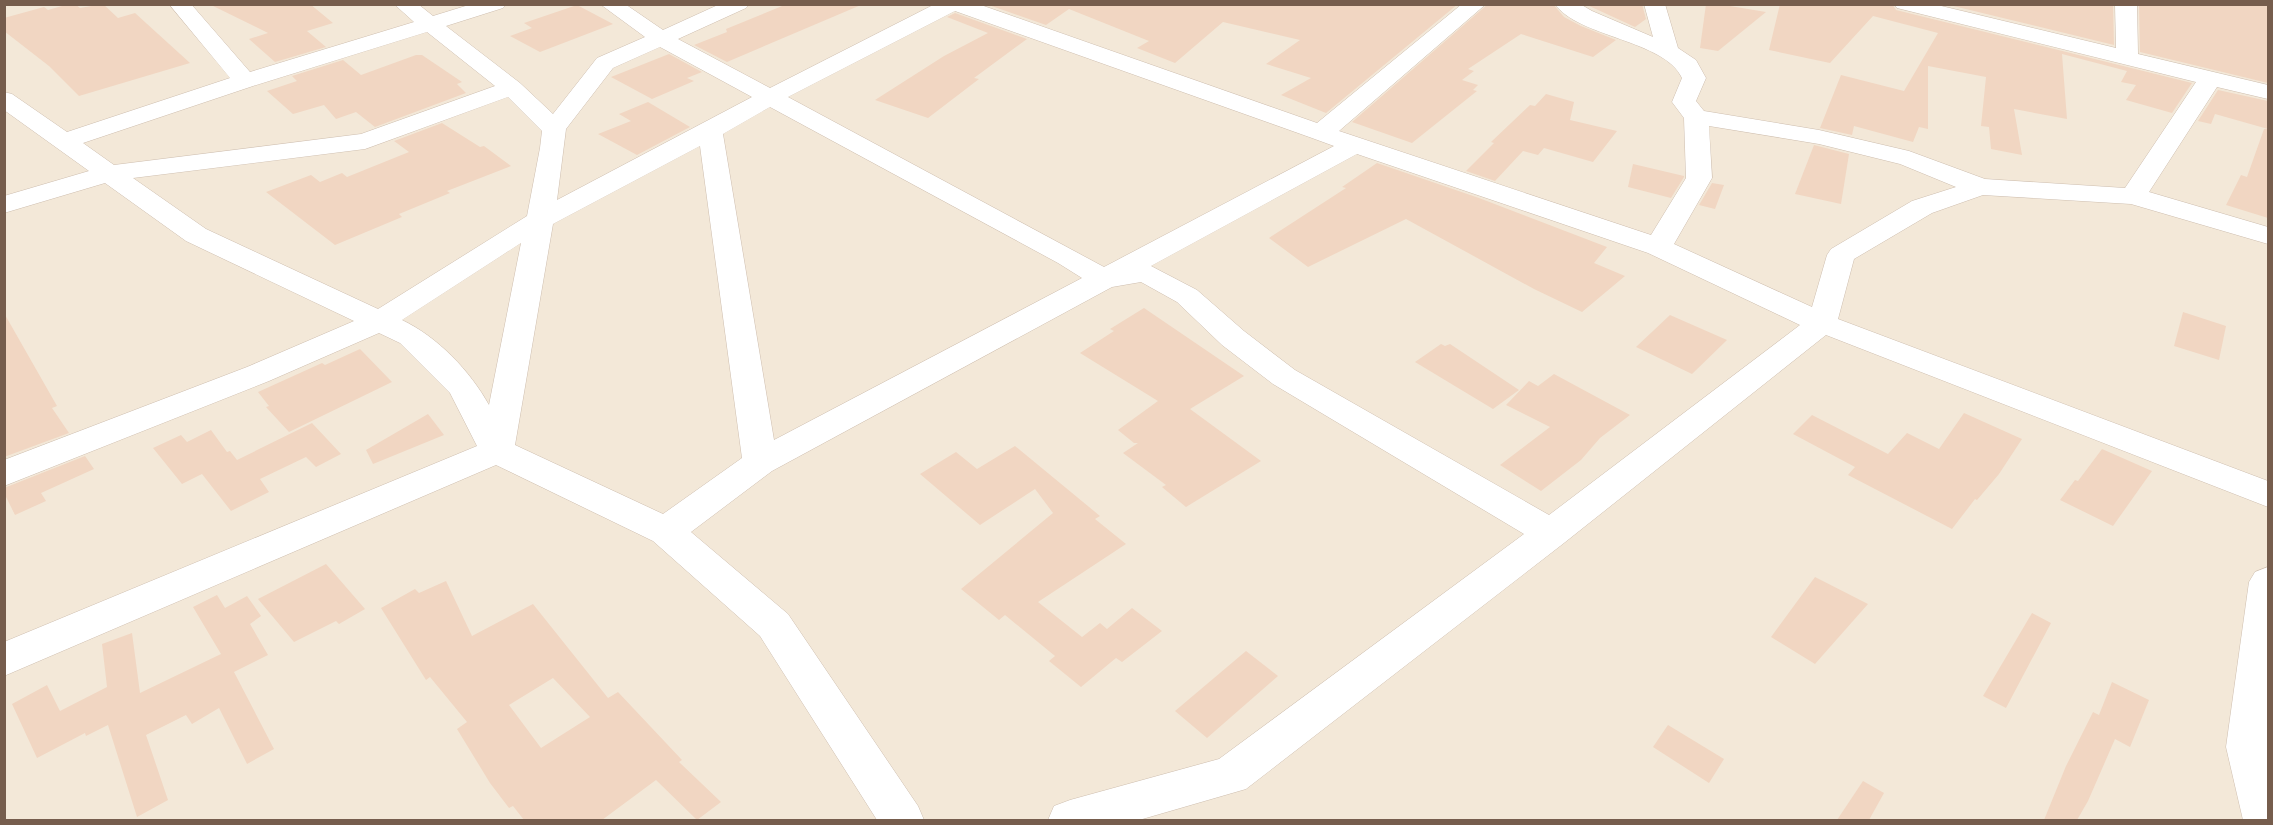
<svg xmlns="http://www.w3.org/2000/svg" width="2273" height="825" font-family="'Fira Sans Condensed',sans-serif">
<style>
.residential{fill:#f3e8d8}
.building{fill:#f1d6c2;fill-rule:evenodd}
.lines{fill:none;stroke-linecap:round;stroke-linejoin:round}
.minor-casing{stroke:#cebeaf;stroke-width:1}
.minor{fill:#fff;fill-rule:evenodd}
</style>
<rect width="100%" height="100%" fill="#fcf5e9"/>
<rect class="residential" x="5" y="5" width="2263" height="815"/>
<g class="building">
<path d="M 69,4 L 75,4 L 80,8 L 103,4 L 118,18 L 135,13 L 190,63 L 79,96 L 49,66 L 4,31 L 4,18 L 44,7 L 48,10 Z"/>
<path d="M 209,4 L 310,4 L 333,23 L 307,31 L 326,47 L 275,62 L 249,39 L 268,33 Z"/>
<path d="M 787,4 L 861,5 L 727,62 L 694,45 L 727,32 L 726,29 Z"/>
<path d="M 986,4 L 1458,4 L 1326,113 L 1281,95 L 1311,78 L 1266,64 L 1300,40 L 1223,22 L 1175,63 L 1137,48 L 1149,41 L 1069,9 L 1046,25 Z"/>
<path d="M 1488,4 L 1553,4 L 1564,17 L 1581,26 L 1616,40 L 1593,57 L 1521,34 L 1468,69 L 1474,71 L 1462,80 L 1478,85 L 1473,90 L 1477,91 L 1412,143 L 1352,122 Z"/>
<path d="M 1585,4 L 1642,4 L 1646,19 L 1635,27 Z"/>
<path d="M 1706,4 L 1718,4 L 1766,12 L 1718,51 L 1700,48 Z"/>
<path d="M 1780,4 L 1892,4 L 1896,10 L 2192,83 L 2172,113 L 2126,100 L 2136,85 L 2121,82 L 2127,71 L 2062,54 L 2067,119 L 2014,109 L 2022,155 L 1991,149 L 1989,127 L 1981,126 L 1986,77 L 1928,66 L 1928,129 L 1919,127 L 1913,142 L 1854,126 L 1852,135 L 1820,128 L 1841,75 L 1904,91 L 1938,33 L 1873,16 L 1830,63 L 1769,50 Z"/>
<path d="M 1945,4 L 2113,4 L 2114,45 Z"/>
<path d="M 2139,4 L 2268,4 L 2268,83 L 2140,52 Z"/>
<path d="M 577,5 L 613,24 L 540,52 L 510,36 L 532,28 L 524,23 Z"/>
<path d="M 955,13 L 1027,39 L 974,78 L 979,79 L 928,118 L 875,100 L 944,56 L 988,33 L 947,17 Z"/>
<path d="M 669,54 L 702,72 L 687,78 L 694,81 L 652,99 L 611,77 Z"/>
<path d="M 416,55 L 422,55 L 462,82 L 457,84 L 466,93 L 375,127 L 356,112 L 336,119 L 324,105 L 293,114 L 267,91 L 297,81 L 292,76 L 343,60 L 361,75 Z"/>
<path d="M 2218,90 L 2268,101 L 2268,129 L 2215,114 L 2211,124 L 2198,121 Z"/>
<path d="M 1546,94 L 1574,102 L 1570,120 L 1617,131 L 1593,162 L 1544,148 L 1538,155 L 1523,151 L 1495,181 L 1466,171 L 1494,143 L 1491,142 L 1530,105 L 1535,106 Z"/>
<path d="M 648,102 L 690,127 L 637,155 L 598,134 L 631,121 L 619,114 Z"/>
<path d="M 442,123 L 480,147 L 484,146 L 511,166 L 447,191 L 450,193 L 399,214 L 402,217 L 335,245 L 266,192 L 311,175 L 320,182 L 342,173 L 347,177 L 409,152 L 394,141 Z"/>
<path d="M 2264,129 L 2268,129 L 2268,218 L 2226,205 L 2241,175 L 2247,177 Z"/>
<path d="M 1814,145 L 1849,154 L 1841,204 L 1795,194 Z"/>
<path d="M 1377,163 L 1479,198 L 1607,247 L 1594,263 L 1625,276 L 1582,312 L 1534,289 L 1406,219 L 1308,267 L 1269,238 L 1346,188 L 1342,187 Z"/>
<path d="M 1633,164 L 1684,176 L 1684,177 L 1671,198 L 1628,187 Z"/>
<path d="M 1712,183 L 1724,185 L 1715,209 L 1699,205 Z"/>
<path d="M 1144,308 L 1244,376 L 1190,409 L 1261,461 L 1186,507 L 1162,487 L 1166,485 L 1123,453 L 1138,443 L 1134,443 L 1118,430 L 1158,401 L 1080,353 L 1114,331 L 1110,329 Z"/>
<path d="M 2183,312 L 2226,326 L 2219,360 L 2174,346 Z"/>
<path d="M 4,313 L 57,406 L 52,408 L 69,433 L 4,457 Z"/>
<path d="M 1670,315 L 1727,340 L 1692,374 L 1636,347 Z"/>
<path d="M 1441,344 L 1445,346 L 1450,344 L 1519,390 L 1493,409 L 1415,362 Z"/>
<path d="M 360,349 L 392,382 L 289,432 L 266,407 L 269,406 L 258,392 L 322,363 L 325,365 Z"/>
<path d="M 1554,374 L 1630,415 L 1600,438 L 1581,460 L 1541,491 L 1500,465 L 1550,427 L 1506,405 L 1529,381 L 1538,386 Z"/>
<path d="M 1964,413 L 2022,439 L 1999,474 L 1977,500 L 1975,499 L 1952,529 L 1848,475 L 1855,467 L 1793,434 L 1812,415 L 1888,454 L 1907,433 L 1939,449 Z"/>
<path d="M 428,414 L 444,435 L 373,464 L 366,450 Z"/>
<path d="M 312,423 L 341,454 L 316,467 L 306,457 L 260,479 L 269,492 L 231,511 L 202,474 L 182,484 L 153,448 L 181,435 L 187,442 L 211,430 L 227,452 L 230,451 L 237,460 Z"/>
<path d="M 1015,446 L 1100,516 L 1095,519 L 1126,544 L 1038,602 L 1082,637 L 1100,623 L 1107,629 L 1132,608 L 1162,631 L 1122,662 L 1116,658 L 1081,687 L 1049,661 L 1055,656 L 1005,615 L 999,620 L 961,589 L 1053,513 L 1035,489 L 980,525 L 920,474 L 956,452 L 977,469 Z"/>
<path d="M 2102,449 L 2152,471 L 2113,526 L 2060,500 L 2075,480 L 2078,481 Z"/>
<path d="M 85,456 L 94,469 L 41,493 L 46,501 L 15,515 L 4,493 L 4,488 Z"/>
<path d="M 326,564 L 365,609 L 339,624 L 336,621 L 294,642 L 258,599 Z"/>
<path d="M 1815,577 L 1868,604 L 1815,664 L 1771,637 Z"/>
<path d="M 446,581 L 472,636 L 533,604 L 608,698 L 618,692 L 682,760 L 679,762 L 721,802 L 697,820 L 656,780 L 602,820 L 524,820 L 513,806 L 509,808 L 490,783 L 457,729 L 467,722 L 430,677 L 426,680 L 381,608 L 415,589 L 419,593 ZM 553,678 L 590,717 L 541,748 L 509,705 Z"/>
<path d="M 217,595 L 225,608 L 247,596 L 261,616 L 250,624 L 268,655 L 234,672 L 274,749 L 247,764 L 219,708 L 192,724 L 186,715 L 146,735 L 168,800 L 137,817 L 108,725 L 86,736 L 85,733 L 37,758 L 12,704 L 47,685 L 60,711 L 107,687 L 102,644 L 132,633 L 140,693 L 221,654 L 193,607 Z"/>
<path d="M 2032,613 L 2051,623 L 2006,708 L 1983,696 Z"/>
<path d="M 1246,651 L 1278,676 L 1207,738 L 1175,711 Z"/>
<path d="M 2112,682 L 2149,700 L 2130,747 L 2115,739 L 2088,801 L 2077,820 L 2044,820 L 2066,766 L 2093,712 L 2099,715 Z"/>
<path d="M 1668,725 L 1724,759 L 1709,783 L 1653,747 Z"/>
<path d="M 1863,781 L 1884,793 L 1869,820 L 1837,820 Z"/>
</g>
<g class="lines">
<defs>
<g id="minor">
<path d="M 169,4 L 191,4 L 250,72 L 414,22 L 394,4 L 418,4 L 433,16 L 472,4 L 506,4 L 503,8 L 446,26 L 520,83 L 553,114 L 597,58 L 645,37 L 600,4 L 625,4 L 663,30 L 720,4 L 749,4 L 746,8 L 678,39 L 770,88 L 935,4 L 978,4 L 1317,123 L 1462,4 L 1486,4 L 1339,131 L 1651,235 L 1686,178 L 1684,118 L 1672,102 L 1682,78 C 1665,40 1577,37 1555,4 L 1580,4 L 1592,11 L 1653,37 L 1644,4 L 1665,4 L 1678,48 L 1696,60 L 1706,78 L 1696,101 L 1704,111 L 1819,130 L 1909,151 L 1985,179 L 2125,188 L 2196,82 L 1897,8 L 1894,4 L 1933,4 L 2116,48 L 2115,4 L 2137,4 L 2138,54 L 2268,85 L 2268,99 L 2217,87 L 2149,192 L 2268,227 L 2268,244 L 2131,204 L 1983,195 L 1932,213 L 1854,259 L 1838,319 L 2268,481 L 2268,507 L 1826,335 L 1564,543 L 1246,789 L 1139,820 L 1048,820 L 1054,806 L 1070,800 L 1219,759 L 1524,534 L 1273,384 L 1222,345 L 1177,302 L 1141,282 L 1112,287 L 772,471 L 691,532 L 788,614 L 918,806 L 924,820 L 877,820 L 760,636 L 653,541 L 496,465 L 4,676 L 4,642 L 477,446 L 450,393 L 400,343 L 379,333 L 269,381 L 4,486 L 4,460 L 247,367 L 354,321 L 186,241 L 105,183 L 4,213 L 4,196 L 89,171 L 4,110 L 4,92 L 12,94 L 67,132 L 230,78 ZM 955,11 L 1312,138 L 1334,146 L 1104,267 L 788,97 ZM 427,32 L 495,86 L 361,134 L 114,165 L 83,143 L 253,86 ZM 660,47 L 752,97 L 557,200 L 566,129 L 613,68 ZM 508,97 L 542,131 L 540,148 L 527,216 L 378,309 L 206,229 L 133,178 L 365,149 ZM 770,107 L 1058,263 L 1082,278 L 774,440 L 723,134 ZM 1709,126 L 1819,144 L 1900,164 L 1956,187 L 1912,201 L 1831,249 L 1827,255 L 1812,307 L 1674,244 L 1712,178 ZM 700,146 L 742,458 L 663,514 L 515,445 L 553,224 ZM 1357,154 L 1648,253 L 1800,325 L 1549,515 L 1295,370 L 1244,331 L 1197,290 L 1151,266 ZM 521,243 L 489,405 C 470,371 438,337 402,320 Z"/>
<path d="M 2268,567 L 2268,820 L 2243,820 L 2226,747 L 2249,582 L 2255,572 Z"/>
</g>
</defs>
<use href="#minor" class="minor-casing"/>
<use href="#minor" class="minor"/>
</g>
<rect width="2273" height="825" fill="none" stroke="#765d4d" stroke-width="12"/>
</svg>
